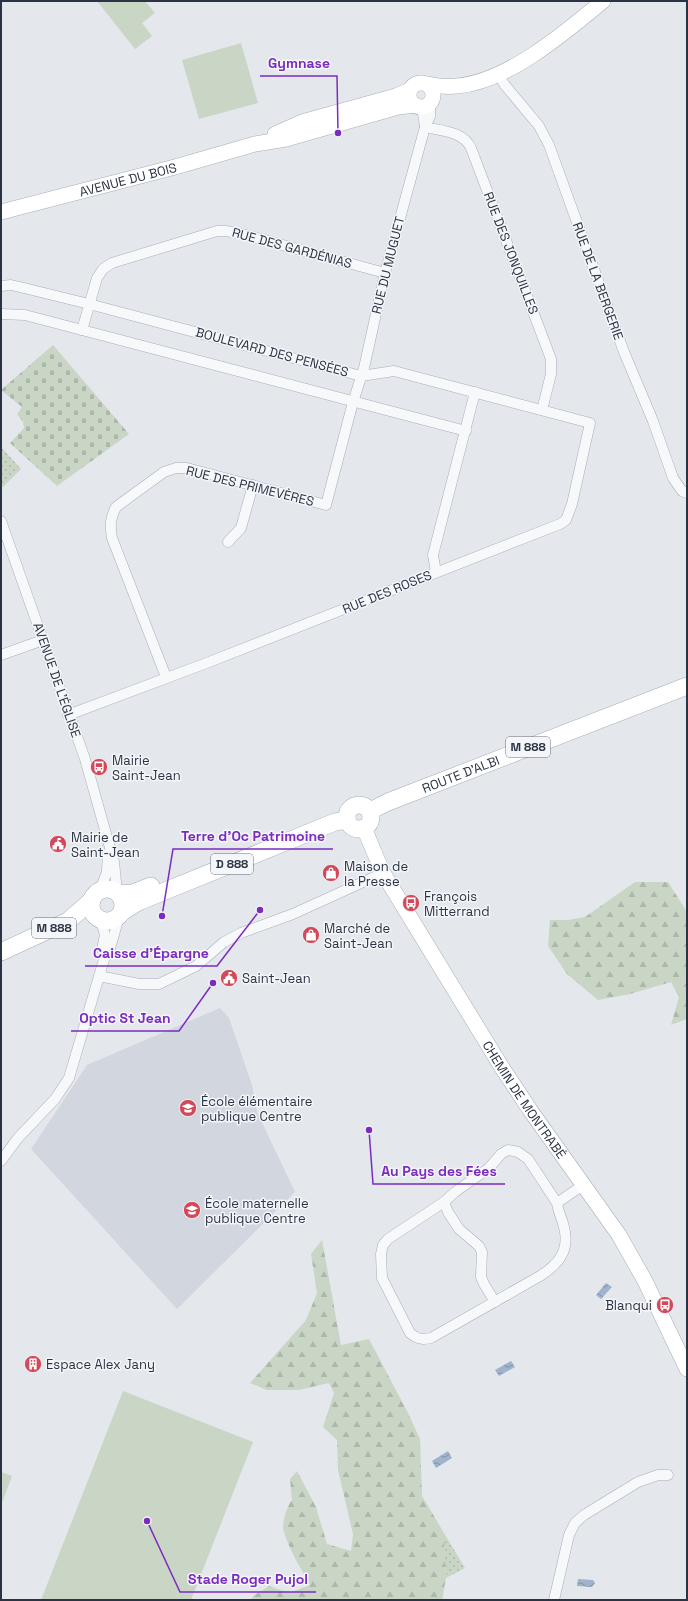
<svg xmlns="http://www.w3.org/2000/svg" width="688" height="1601" font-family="'Space Grotesk',sans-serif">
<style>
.built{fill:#d2d6de}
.grass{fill:url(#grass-dots)}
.forest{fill:url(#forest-firs)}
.cemetery{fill:url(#cemetery-stones)}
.pitch{fill:#c9d6c5}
.water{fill:url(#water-waves)}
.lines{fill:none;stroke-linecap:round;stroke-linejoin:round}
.street-casing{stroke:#a9aeb7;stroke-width:11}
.secondary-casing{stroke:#a9aeb7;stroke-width:16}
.primary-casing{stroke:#a3abb8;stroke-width:18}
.street{stroke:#f7f8fa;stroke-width:10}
.secondary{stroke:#fff;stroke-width:15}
.primary{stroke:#fff;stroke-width:17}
.labels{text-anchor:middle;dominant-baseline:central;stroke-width:3;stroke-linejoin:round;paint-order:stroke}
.shield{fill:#f4f6f9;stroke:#676e7b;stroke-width:1}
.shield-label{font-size:12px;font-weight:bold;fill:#2b3445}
.street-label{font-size:13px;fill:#2b3445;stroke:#f4f6f9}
.poi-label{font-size:13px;fill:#2b3445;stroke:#f4f6f9;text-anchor:start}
.leader{fill:none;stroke:#7b2cbf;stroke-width:1.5}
.callout-dot{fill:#7b2cbf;stroke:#f4f6f9;stroke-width:1.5}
.callout-label{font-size:14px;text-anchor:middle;font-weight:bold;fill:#7b2cbf;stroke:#f4f6f9;stroke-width:3;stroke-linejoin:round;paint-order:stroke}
</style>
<defs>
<pattern id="grass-dots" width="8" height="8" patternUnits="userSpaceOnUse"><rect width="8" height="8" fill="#c9d6c5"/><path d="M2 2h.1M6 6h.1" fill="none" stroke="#adb8ab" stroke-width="1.8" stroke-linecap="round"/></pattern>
<pattern id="forest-firs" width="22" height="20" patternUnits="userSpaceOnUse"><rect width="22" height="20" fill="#c9d6c5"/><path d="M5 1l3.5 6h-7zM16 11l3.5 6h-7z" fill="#adb8ab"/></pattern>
<pattern id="cemetery-stones" width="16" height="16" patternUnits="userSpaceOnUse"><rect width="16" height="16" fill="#c9d6c5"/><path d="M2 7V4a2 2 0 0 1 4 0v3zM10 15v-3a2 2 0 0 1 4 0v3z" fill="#adb8ab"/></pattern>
<pattern id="water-waves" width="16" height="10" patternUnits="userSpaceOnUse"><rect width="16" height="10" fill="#9fb4cc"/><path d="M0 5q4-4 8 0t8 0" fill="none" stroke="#8293a7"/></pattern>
</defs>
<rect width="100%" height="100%" fill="#e4e7ec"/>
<path class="built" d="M 220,1008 L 229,1018 L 252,1085 L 257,1112 L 295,1192 L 177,1309 L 31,1149 L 87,1065 Z"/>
<g class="grass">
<path d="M 1,447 L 21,469 L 3,487 L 1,485 Z"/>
<path d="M 447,1538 L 465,1568 L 446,1578 L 444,1545 Z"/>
</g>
<g class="forest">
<path d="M 635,882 L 668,882 L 687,912 L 687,1019 L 671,1025 L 679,997 L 671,982 L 630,994 L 598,1000 L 567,974 L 548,946 L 550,920 L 568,920 L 585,917 Z"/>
<path d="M 322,1240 L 341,1345 L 369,1339 L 408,1413 L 420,1439 L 422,1496 L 447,1538 L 444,1545 L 446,1578 L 442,1600 L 252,1600 L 253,1596 L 269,1586 L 289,1593 L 310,1585 C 301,1568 289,1550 284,1532 C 281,1524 287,1506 292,1500 L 290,1479 L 297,1471 L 316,1507 L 327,1544 L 351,1551 L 353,1534 L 338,1470 L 337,1440 L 323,1427 L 334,1393 L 329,1383 L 299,1390 L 267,1390 L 250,1383 L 306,1320 L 317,1293 L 311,1254 Z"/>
</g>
<path class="cemetery" d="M 53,345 L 129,434 L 57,486 L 10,443 L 24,428 L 23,422 L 17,414 L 22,407 L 1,390 Z"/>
<g class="pitch">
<path d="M 97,1 L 145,1 L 155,13 L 142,23 L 152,36 L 135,49 Z"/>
<path d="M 241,43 L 258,103 L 199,119 L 182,60 Z"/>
<path d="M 123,1391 L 253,1442 L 191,1600 L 41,1600 Z"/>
<path d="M 1,1472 L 12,1476 L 1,1506 Z"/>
</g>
<g class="water">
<path d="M 606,1283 L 612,1287 L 601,1299 L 596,1295 Z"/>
<path d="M 511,1361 L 515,1367 L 499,1376 L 495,1370 Z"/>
<path d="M 448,1451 L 452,1458 L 436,1468 L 432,1461 Z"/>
<path d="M 578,1579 L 593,1580 L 595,1583 L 592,1587 L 577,1586 Z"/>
</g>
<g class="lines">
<defs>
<g id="street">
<path d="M 498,74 L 504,84 L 539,126 L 549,145 L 624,352 L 653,421 L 673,478 L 682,491 L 687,493"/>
<path d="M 422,107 L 425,127"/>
<path d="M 425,127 C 442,131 463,131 471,148 L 551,359 L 551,374 L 542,410"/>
<path d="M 1,286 L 11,285 L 24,288 L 89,304 L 361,376 L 394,371 L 590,423 L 572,504 L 566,520 L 560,524 L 204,664 L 68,715"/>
<path d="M 1,314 L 25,315 L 466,431"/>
<path d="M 82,330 L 97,278 L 103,269 L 112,263 L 217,231 L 226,231 L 242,234 L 385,273"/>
<path d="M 1,521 L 85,759 L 114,862 L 117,892"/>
<path d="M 228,542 L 241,528 L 253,485"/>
<path d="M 436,572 L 433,555 L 475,392"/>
<path d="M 1,655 L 43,640"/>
<path d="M 166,677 L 112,538 C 110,526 110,518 116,507 L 164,472 L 176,468 L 187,468 L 326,505 L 353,402 L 364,368 L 385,273 L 425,127 L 430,116 L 430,103"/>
<path d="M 100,890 L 107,872 L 108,853"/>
<path d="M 101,921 L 105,935 L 102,949 L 105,956"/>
<path d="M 99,976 L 139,984 L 159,984 L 196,966 L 224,942 L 241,933 L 293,914 L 383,873"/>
<path d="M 1,1161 L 18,1138 L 55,1099 L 69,1078 L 105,956 L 109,952 L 119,917"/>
<path d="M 444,1202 L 448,1212 L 459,1229 L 479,1246 L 482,1252 L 481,1277 L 484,1284 L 495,1302"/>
<path d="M 557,1203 C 558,1211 562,1219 564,1227 C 570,1250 559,1264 540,1276 L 431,1338 C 422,1340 417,1339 410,1333 L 382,1278 L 381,1254 L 383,1245 L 388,1239 L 444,1202 L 455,1192 L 489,1168 L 501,1154 L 508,1150 L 518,1152 L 528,1159 L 557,1203 L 583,1185"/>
<path d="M 554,1600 L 569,1535 L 575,1523 L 584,1515 L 638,1482 L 658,1475 L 668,1475"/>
</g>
<g id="secondary">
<circle cx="421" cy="95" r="12"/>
<path d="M 427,84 C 436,86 447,87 457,86 C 507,82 566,32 603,1"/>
<path d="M 275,134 L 302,122 L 396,96 L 410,90"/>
<path id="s1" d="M 1,212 L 175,167 L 255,144 L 286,139 L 398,107 L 415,105"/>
<path id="s2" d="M 364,828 L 383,873 L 501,1066 L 530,1110 L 619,1235 L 645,1281 L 687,1369"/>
</g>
<g id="primary">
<circle cx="359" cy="817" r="12"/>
<path id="s3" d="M 370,811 L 388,802 L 687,686"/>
<circle cx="107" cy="905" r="16"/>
<path d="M 119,894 L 133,893 L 151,886"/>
<path d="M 122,912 L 138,902 L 335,822 L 347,820"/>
<path d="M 1,952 L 68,921 L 92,900"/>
</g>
</defs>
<use href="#street" class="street-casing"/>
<use href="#secondary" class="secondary-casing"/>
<use href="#primary" class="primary-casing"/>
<use href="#street" class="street"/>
<use href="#secondary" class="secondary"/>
<use href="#primary" class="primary"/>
</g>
<defs>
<symbol id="bus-disc" viewBox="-11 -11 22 22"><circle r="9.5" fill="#d1495b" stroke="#f4f6f9"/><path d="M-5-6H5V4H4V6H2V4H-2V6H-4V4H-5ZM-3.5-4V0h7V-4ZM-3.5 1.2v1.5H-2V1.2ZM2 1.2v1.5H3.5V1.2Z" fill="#fff"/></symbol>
<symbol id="civic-disc" viewBox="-11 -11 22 22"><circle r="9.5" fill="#d1495b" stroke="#f4f6f9"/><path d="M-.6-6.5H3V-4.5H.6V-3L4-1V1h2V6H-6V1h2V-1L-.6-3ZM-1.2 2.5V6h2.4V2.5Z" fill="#fff"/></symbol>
<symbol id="shop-disc" viewBox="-11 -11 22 22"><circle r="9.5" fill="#d1495b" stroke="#f4f6f9"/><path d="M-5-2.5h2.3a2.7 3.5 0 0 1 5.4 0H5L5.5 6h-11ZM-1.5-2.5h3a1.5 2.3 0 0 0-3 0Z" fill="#fff"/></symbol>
<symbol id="school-disc" viewBox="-11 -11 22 22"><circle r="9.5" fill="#d1495b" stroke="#f4f6f9"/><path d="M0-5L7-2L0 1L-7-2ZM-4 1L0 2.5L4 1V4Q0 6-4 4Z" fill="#fff"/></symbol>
<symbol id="building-disc" viewBox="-11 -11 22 22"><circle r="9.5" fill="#d1495b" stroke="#f4f6f9"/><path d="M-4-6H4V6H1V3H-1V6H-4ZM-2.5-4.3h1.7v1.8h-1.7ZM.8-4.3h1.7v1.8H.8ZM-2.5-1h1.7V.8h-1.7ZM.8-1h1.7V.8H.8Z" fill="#fff"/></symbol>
</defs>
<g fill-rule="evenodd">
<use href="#bus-disc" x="89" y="757" width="20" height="20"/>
<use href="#civic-disc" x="48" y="834" width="20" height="20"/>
<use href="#shop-disc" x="321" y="863" width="20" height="20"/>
<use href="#bus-disc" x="401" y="893" width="20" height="20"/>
<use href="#shop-disc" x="301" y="925" width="20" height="20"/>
<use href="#civic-disc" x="219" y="968" width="20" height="20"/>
<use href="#school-disc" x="178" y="1098" width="20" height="20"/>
<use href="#school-disc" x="182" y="1200" width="20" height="20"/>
<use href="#bus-disc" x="655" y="1295" width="20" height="20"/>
<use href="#building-disc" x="23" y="1354" width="20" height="20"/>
</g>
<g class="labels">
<g class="shield">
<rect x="506" y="737" width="44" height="20" rx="3"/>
<rect x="211" y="854" width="42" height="20" rx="3"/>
<rect x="32" y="918" width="44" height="20" rx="3"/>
</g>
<g class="shield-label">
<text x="528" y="747">M 888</text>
<text x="232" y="864">D 888</text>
<text x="54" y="928">M 888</text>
</g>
<g class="street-label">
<text stroke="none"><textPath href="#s1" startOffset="131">AVENUE DU BOIS</textPath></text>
<text transform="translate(292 248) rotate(15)">RUE DES GARDÉNIAS</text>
<text transform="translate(511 253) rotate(69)">RUE DES JONQUILLES</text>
<text transform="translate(388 265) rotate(-76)">RUE DU MUGUET</text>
<text transform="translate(598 281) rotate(70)">RUE DE LA BERGERIE</text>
<text transform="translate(272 352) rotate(15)">BOULEVARD DES PENSÉES</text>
<text transform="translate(250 486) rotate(14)">RUE DES PRIMEVÈRES</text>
<text transform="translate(387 592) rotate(-22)">RUE DES ROSES</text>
<text transform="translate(57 680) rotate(71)">AVENUE DE L'ÉGLISE</text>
<text stroke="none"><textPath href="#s3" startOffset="98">ROUTE D'ALBI</textPath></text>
<text stroke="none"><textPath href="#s2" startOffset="316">CHEMIN DE MONTRABÉ</textPath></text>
</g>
<g class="poi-label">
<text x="112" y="760">Mairie<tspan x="112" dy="15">Saint-Jean</tspan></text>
<text x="71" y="837">Mairie de<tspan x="71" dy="15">Saint-Jean</tspan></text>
<text x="344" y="866">Maison de<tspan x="344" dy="15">la Presse</tspan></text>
<text x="424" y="896">François<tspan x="424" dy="15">Mitterrand</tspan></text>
<text x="324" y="928">Marché de<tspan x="324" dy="15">Saint-Jean</tspan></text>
<text x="242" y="978">Saint-Jean</text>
<text x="201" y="1101">École élémentaire<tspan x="201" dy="15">publique Centre</tspan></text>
<text x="205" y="1203">École maternelle<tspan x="205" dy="15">publique Centre</tspan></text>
<text x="652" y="1305" text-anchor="end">Blanqui</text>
<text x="46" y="1364">Espace Alex Jany</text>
</g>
</g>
<path class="leader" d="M338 133L337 76H260M162 916L173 849H333M260 910L217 966H85M213 983L179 1031H71M369 1130L373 1184H505M147 1521L180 1592H316"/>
<g class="callout-dot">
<circle cx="338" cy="133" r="4"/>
<circle cx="162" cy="916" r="4"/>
<circle cx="260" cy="910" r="4"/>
<circle cx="213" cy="983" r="4"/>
<circle cx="369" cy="1130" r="4"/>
<circle cx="147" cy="1521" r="4"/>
</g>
<g class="callout-label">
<text x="299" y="68">Gymnase</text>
<text x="253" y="841">Terre d'Oc Patrimoine</text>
<text x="151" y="958">Caisse d'Épargne</text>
<text x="125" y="1023">Optic St Jean</text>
<text x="439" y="1176">Au Pays des Fées</text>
<text x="248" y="1584">Stade Roger Pujol</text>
</g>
<rect width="688" height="1601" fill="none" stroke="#2b3445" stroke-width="4"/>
</svg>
